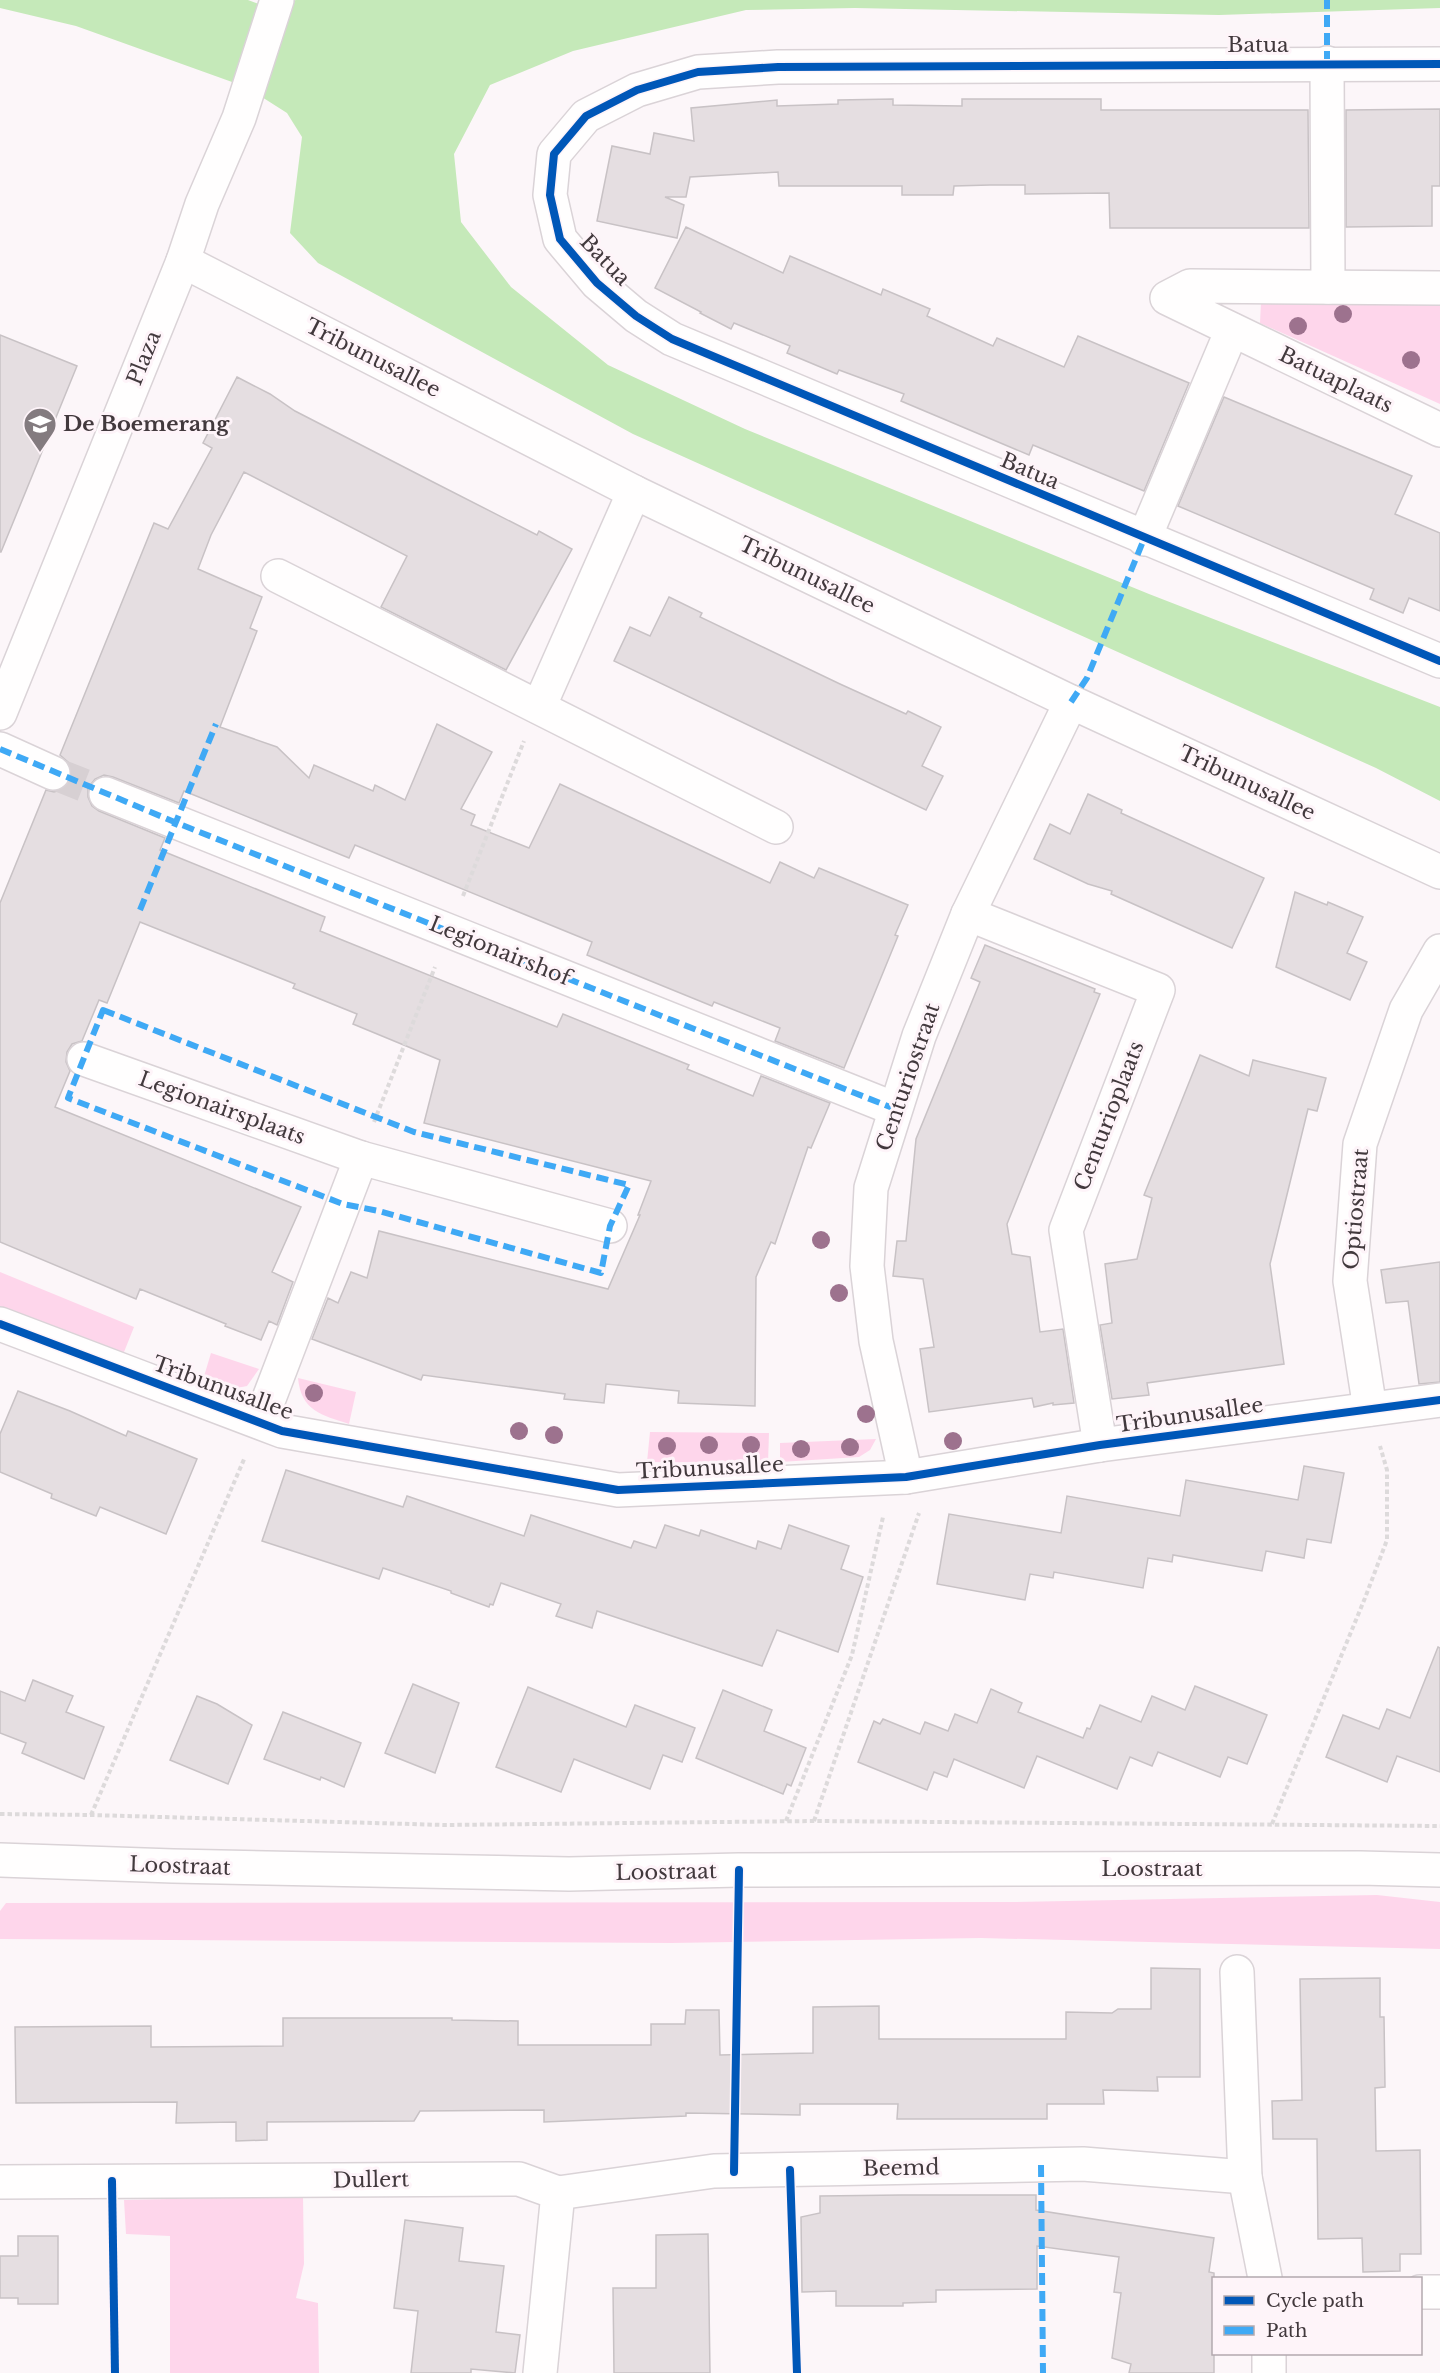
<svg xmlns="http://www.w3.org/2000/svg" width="1440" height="2373" font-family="'Libre Baskerville',serif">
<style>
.green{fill:#fed6eb}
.water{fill:#c5e9b9}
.building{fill:#e5dee1;stroke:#c8c2c5;stroke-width:1.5}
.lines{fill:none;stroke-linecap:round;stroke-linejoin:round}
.minor-tunnel{stroke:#d7d0d3;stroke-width:33;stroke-dasharray:33 16;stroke-linecap:butt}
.minor-casing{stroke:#dad3d7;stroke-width:36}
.path{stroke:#dddadb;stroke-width:4;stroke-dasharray:4.5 3;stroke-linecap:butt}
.minor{stroke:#fffefe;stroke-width:33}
.quiet{stroke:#3fa9f5;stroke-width:6;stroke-dasharray:12 6;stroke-linecap:butt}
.cycleway-casing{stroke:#fef4f9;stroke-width:11}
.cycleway{stroke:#0057b8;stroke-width:8}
.tree{fill:#9d728e}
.labels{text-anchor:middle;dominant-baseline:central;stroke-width:6;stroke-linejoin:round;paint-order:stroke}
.street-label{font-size:21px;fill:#42393d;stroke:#fef4f9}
.poi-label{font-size:21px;font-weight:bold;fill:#42393d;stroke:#fef4f9;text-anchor:start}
</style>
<rect width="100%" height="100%" fill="#fcf6f9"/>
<g class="green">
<path d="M 1261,302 L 1440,302 L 1440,404 L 1260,323 Z"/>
<path d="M 0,1272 L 134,1327 L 122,1357 L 0,1306 Z"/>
<path d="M 211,1353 L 259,1369 L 247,1386 L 227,1390 L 202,1383 Z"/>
<path d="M 298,1378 L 356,1392 L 349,1424 C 322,1415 301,1411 298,1378 Z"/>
<path d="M 650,1432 L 769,1433 L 768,1463 L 647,1462 Z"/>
<path d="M 876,1439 L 870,1450 L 859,1457 L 780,1462 L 780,1443 Z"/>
<path d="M 1377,1895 L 1440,1902 L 1440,1949 L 981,1938 L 671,1943 L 0,1939 L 0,1911 L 6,1903 L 1015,1902 Z"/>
<path d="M 303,2196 L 304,2264 L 296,2298 L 318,2303 L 319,2373 L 170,2373 L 170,2236 L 126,2234 L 124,2200 Z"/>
</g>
<path class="water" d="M 0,0 L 248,0 L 270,8 L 296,0 L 1440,0 L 1440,8 L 1219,15 L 855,8 L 746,10 L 573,51 L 490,85 L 454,154 L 461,222 L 511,287 L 608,365 L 745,429 L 1149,594 L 1440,707 L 1440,801 L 1376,768 L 633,434 L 318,263 L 290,233 L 302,137 L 287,113 L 246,87 L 76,26 L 0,8 Z"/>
<g class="building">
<path d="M 893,99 L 893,105 L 962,106 L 962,99 L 1101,99 L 1101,110 L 1308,110 L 1309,228 L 1110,228 L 1109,193 L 1025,194 L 1025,185 L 990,185 L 954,186 L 953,195 L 902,195 L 902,186 L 779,186 L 778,172 L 690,177 L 686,197 L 665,197 L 684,205 L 677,238 L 597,221 L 612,146 L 650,154 L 654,133 L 694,141 L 691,108 L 777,100 L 777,106 L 838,104 L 838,100 Z"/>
<path d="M 1440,109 L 1440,186 L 1432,186 L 1432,226 L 1346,227 L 1346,110 Z"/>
<path d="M 686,227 L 783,273 L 790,256 L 881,295 L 883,289 L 930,309 L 927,316 L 993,346 L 997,338 L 1064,367 L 1078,336 L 1189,383 L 1144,491 L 1033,445 L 1029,455 L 901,401 L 904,394 L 839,370 L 837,374 L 787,353 L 790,346 L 734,323 L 731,329 L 700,313 L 701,312 L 655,288 Z"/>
<path d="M 0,335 L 77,366 L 1,552 L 0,552 Z"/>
<path d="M 237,377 L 270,394 L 295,411 L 435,483 L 537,535 L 539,531 L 572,549 L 506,670 L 381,607 L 407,556 L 244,472 L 211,535 L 198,569 L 262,597 L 250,628 L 257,631 L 220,727 L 277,747 L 309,778 L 314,765 L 373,791 L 375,785 L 405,800 L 437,724 L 492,752 L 461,809 L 475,815 L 471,825 L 529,848 L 560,784 L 770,883 L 780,862 L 814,878 L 819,868 L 908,905 L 895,935 L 898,936 L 844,1068 L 775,1041 L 780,1028 L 714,1002 L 712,1006 L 587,955 L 592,942 L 355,845 L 349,858 L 184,791 L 179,803 L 113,777 L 104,775 L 95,779 L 88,788 L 88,797 L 92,806 L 99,811 L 165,838 L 160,850 L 325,917 L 320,931 L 557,1027 L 563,1014 L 689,1065 L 687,1069 L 753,1096 L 761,1076 L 830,1103 L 811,1148 L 808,1147 L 775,1244 L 771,1242 L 756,1277 L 755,1406 L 678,1403 L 679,1391 L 606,1384 L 604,1403 L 564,1399 L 565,1394 L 423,1375 L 421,1380 L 312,1339 L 328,1298 L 338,1303 L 351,1272 L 367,1278 L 379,1231 L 608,1289 L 640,1215 L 638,1215 L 651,1181 L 424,1123 L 440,1060 L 353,1024 L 357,1014 L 293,988 L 295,984 L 140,922 L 107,1003 L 99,1000 L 82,1041 L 72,1044 L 67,1052 L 66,1062 L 70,1071 L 55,1107 L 301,1207 L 272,1272 L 293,1282 L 277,1325 L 269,1321 L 261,1340 L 225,1326 L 226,1324 L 140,1289 L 136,1299 L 0,1242 L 0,903 L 46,790 L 54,792 L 63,789 L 70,780 L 72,772 L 69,763 L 60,755 L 154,523 L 168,529 L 212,448 L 203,443 Z"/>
<path d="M 1224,397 L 1412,476 L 1395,514 L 1440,533 L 1440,611 L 1409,598 L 1403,613 L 1370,599 L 1374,589 L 1178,506 Z"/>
<path d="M 669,597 L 702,613 L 700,617 L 840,684 L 906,714 L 908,711 L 941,727 L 922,766 L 943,776 L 926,810 L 614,661 L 630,627 L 650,636 Z"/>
<path d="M 1088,794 L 1122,810 L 1121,813 L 1264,878 L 1232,948 L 1111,894 L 1112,891 L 1088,884 L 1034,859 L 1050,824 L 1070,834 Z"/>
<path d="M 1295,892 L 1327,905 L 1328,902 L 1363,917 L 1347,953 L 1367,962 L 1350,1000 L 1276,967 Z"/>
<path d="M 985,945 L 1095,989 L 1094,992 L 1100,994 L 1007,1224 L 1012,1254 L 1030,1257 L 1040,1332 L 1063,1329 L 1074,1403 L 1053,1405 L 1053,1403 L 1034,1407 L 1032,1398 L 929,1412 L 920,1349 L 934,1347 L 923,1279 L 893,1276 L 897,1241 L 906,1241 L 916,1139 L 980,982 L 971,978 Z"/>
<path d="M 1200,1055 L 1249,1076 L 1253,1060 L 1326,1078 L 1317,1111 L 1308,1109 L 1270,1264 L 1284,1364 L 1147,1383 L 1149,1395 L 1112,1399 L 1100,1325 L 1112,1323 L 1105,1264 L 1137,1259 L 1152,1198 L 1144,1195 Z"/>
<path d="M 1440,1262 L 1440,1382 L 1419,1384 L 1408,1301 L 1386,1303 L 1381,1270 Z"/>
<path d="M 18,1391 L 70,1411 L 126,1436 L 128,1431 L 197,1459 L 166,1534 L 100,1507 L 96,1516 L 51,1498 L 52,1494 L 0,1472 L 0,1434 Z"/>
<path d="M 1304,1466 L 1344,1473 L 1331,1543 L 1307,1539 L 1304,1558 L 1266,1551 L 1262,1571 L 1173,1555 L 1172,1562 L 1148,1558 L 1143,1588 L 1054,1572 L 1053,1578 L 1030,1574 L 1025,1600 L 937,1584 L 949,1514 L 1061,1533 L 1067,1496 L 1180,1516 L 1186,1480 L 1298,1500 Z"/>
<path d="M 286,1470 L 403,1507 L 407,1496 L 524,1536 L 531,1515 L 631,1548 L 634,1541 L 656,1548 L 665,1525 L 699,1536 L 701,1530 L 756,1549 L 758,1541 L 781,1549 L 789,1525 L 849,1546 L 841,1569 L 863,1577 L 838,1652 L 777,1630 L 762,1666 L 597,1611 L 592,1628 L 556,1616 L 561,1604 L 501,1583 L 493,1605 L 490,1604 L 489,1607 L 451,1593 L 451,1591 L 383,1568 L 379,1579 L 262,1541 Z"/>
<path d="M 1438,1647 L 1440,1648 L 1440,1772 L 1397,1756 L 1387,1782 L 1326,1757 L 1343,1715 L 1379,1729 L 1387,1709 L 1410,1718 Z"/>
<path d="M 33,1680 L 73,1696 L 66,1712 L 104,1727 L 84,1779 L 22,1753 L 26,1743 L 0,1733 L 0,1691 L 25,1701 Z"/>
<path d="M 413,1684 L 459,1703 L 435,1773 L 385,1753 Z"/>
<path d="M 1195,1686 L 1267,1715 L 1247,1764 L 1228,1757 L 1220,1777 L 1158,1752 L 1152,1766 L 1130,1757 L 1117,1789 L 1037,1756 L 1024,1788 L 954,1759 L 947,1777 L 934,1772 L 927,1790 L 858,1762 L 874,1721 L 880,1724 L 883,1719 L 920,1734 L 925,1722 L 948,1731 L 955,1714 L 977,1723 L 991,1689 L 1022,1703 L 1018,1712 L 1083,1738 L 1087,1728 L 1090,1729 L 1100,1705 L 1141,1722 L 1152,1696 L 1185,1710 Z"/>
<path d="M 528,1687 L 626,1727 L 635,1705 L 695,1728 L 682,1762 L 663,1755 L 650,1789 L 574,1759 L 561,1792 L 496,1767 Z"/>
<path d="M 723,1690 L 772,1710 L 764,1731 L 806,1748 L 791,1786 L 787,1784 L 783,1794 L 696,1758 Z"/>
<path d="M 197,1696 L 217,1704 L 252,1725 L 228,1784 L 170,1760 Z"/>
<path d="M 283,1712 L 361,1743 L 344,1787 L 321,1777 L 320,1780 L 264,1759 Z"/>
<path d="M 1151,1968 L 1200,1969 L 1200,2077 L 1157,2077 L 1158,2091 L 1103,2090 L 1104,2104 L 1047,2104 L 1047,2119 L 897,2119 L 898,2104 L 800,2104 L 800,2115 L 686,2113 L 686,2116 L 544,2122 L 544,2110 L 420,2111 L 414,2121 L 267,2122 L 267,2140 L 236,2141 L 236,2122 L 176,2123 L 177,2102 L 16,2103 L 15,2027 L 151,2026 L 151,2047 L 283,2046 L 283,2018 L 452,2018 L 452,2020 L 518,2021 L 518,2045 L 651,2045 L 651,2024 L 685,2024 L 686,2010 L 719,2010 L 720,2055 L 813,2053 L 813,2007 L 879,2006 L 879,2039 L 1066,2039 L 1066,2012 L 1112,2013 L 1118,2009 L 1151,2009 Z"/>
<path d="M 1380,1978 L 1380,2017 L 1384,2017 L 1385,2087 L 1375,2088 L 1376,2151 L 1420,2150 L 1421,2254 L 1400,2254 L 1400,2271 L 1363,2272 L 1362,2238 L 1318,2239 L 1317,2139 L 1273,2139 L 1272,2101 L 1302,2100 L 1300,1979 Z"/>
<path d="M 902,2195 L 1036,2195 L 1036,2210 L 1214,2238 L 1209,2272 L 1214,2273 L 1214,2373 L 1129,2373 L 1131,2364 L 1112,2358 L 1121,2293 L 1114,2292 L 1119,2257 L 1037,2246 L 1037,2289 L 936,2290 L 936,2302 L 903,2303 L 903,2306 L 836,2306 L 836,2291 L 802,2292 L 801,2217 L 820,2213 L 820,2196 Z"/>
<path d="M 405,2220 L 463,2228 L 459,2261 L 504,2266 L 496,2332 L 520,2335 L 515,2373 L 471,2369 L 471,2373 L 411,2373 L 418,2311 L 394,2308 Z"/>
<path d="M 708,2234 L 710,2373 L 614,2373 L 613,2288 L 656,2288 L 656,2235 Z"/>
<path d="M 18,2236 L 58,2236 L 58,2304 L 18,2304 L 18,2298 L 0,2298 L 0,2256 L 18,2256 Z"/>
</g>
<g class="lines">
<path class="minor-tunnel" d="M 53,773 L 106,794"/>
<defs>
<g id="minor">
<path d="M 1327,63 L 1328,287"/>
<path d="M 1440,64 L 778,67 L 698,72 L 637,90 L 586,116 L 554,154 L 550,195 L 560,239 L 597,283 L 636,316 L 672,339 L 1440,661"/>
<path d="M 183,261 L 634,492 L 1071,702 L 1440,872"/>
<path d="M 1440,288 L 1190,286 L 1167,298 L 1440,430"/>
<path d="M 1144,539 L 1232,330"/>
<path d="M 278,576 L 776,827"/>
<path d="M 539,707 L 634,492"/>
<path d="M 0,713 L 183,261 L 202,204 L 239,118 L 277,0"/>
<path d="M 0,749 L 53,773"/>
<path d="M 106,794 L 895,1109"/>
<path d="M 968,914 L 1158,990 L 1066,1230 L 1100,1445"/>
<path d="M 84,1059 L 361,1158 L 610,1226"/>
<path d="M 0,1324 L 282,1431 L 618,1490 L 906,1477 L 1100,1445 L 1440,1400"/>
<path d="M 1370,1409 L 1350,1281 L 1360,1144 L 1406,1010 L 1440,951"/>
<path d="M 260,1422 L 361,1158"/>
<path d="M 906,1477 L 876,1341 L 867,1266 L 871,1188 L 919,1036 L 968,914 L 1071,702"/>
<path d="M 0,1860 L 173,1866 L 569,1874 L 739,1870 L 1360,1868 L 1440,1870"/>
<path d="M 1237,1972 L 1245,2177 L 1265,2278"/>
<path d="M 0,2182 L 519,2179 L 558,2193 L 540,2373"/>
<path d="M 558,2193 L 714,2171 L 1083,2164 L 1245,2177"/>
<path d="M 1420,2292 L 1440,2292"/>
<path d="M 1269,2354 L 1269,2373"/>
</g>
</defs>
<use href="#minor" class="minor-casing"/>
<g class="path">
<path d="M 463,896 L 524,741"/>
<path d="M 374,1122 L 435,967"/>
<path d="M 0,1814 L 91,1815 L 445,1825 L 814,1821 L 1440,1826"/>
<path d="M 91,1815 L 245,1457"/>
<path d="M 786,1821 L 852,1655 L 883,1517"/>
<path d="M 814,1821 L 919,1513"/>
<path d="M 1272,1824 L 1365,1598 L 1387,1540 L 1387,1470 L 1380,1446"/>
</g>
<use href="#minor" class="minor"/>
<g class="quiet">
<path d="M 1327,63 L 1327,0"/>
<path d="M 1071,702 L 1087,678 L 1144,539"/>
<path d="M 0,749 L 177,823 L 895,1109"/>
<path d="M 140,910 L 216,724"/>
<path d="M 103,1010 L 414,1132 L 629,1185 L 610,1226 L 601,1273 L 379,1211 L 343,1204 L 68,1098 Z"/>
<path d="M 1041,2165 L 1043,2373"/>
</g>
<defs>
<g id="cycleway">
<path d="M 1440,64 L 778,67 L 698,72 L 637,90 L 586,116 L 554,154 L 550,195 L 560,239 L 597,283 L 636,316 L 672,339 L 1440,661"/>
<path d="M 0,1324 L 282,1431 L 618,1490 L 906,1477 L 1100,1445 L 1440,1400"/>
<path d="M 790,2170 L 797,2373"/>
<path d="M 734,2172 L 739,1870"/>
<path d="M 112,2181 L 115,2373"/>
</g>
</defs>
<use href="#cycleway" class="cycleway-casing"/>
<use href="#cycleway" class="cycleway"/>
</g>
<g class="tree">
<circle cx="1343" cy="314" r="9"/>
<circle cx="1298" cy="326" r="9"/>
<circle cx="1411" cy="360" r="9"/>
<circle cx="821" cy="1240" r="9"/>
<circle cx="839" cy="1293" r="9"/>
<circle cx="314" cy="1393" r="9"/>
<circle cx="866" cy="1414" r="9"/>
<circle cx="519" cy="1431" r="9"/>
<circle cx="554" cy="1435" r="9"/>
<circle cx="953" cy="1441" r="9"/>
<circle cx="709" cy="1445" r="9"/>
<circle cx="751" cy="1445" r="9"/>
<circle cx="667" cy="1446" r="9"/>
<circle cx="850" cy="1447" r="9"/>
<circle cx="801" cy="1449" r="9"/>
</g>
<defs>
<symbol id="school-pin" viewBox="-11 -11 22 30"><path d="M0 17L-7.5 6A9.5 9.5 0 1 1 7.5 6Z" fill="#837b7f" stroke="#fef4f9"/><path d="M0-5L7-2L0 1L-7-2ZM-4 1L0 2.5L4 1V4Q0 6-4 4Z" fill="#fff"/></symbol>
</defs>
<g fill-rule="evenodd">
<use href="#school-pin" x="21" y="405" width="38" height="52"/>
</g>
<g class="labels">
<g class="street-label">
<text x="1258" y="45">Batua</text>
<text transform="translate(605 260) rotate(46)">Batua</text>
<text transform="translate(144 358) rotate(-68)">Plaza</text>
<text transform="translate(373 358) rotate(27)">Tribunusallee</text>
<text transform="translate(1336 380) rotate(26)">Batuaplaats</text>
<text transform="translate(1030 471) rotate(23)">Batua</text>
<text transform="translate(807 575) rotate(26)">Tribunusallee</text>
<text transform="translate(1247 783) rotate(25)">Tribunusallee</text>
<text transform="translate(500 951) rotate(22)">Legionairshof</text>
<text transform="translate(908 1077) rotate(-71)">Centuriostraat</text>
<text transform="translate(222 1108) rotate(20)">Legionairsplaats</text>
<text transform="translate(1109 1116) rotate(-69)">Centurioplaats</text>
<text transform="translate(1356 1209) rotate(-85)">Optiostraat</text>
<text transform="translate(223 1388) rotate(20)">Tribunusallee</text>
<text transform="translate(1190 1415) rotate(-8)">Tribunusallee</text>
<text transform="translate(710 1468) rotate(-3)">Tribunusallee</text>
<text transform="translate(180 1866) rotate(2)">Loostraat</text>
<text x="1152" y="1869">Loostraat</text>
<text transform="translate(666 1872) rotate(-1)">Loostraat</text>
<text transform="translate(901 2168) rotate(-1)">Beemd</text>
<text transform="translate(371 2180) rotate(-1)">Dullert</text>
</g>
<g class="poi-label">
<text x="63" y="424">De Boemerang</text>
</g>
</g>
<rect x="1212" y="2277" width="210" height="78" fill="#fef4f9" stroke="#b3a9ae" stroke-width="1.5"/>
<rect x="1224" y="2296" width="30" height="9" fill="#0057b8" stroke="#b3a9ae" stroke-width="1.5"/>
<text x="1266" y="2307" font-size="18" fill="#42393d">Cycle path</text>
<rect x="1224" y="2326" width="30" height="9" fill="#3fa9f5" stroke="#b3a9ae" stroke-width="1.5"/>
<text x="1266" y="2337" font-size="18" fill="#42393d">Path</text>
</svg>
